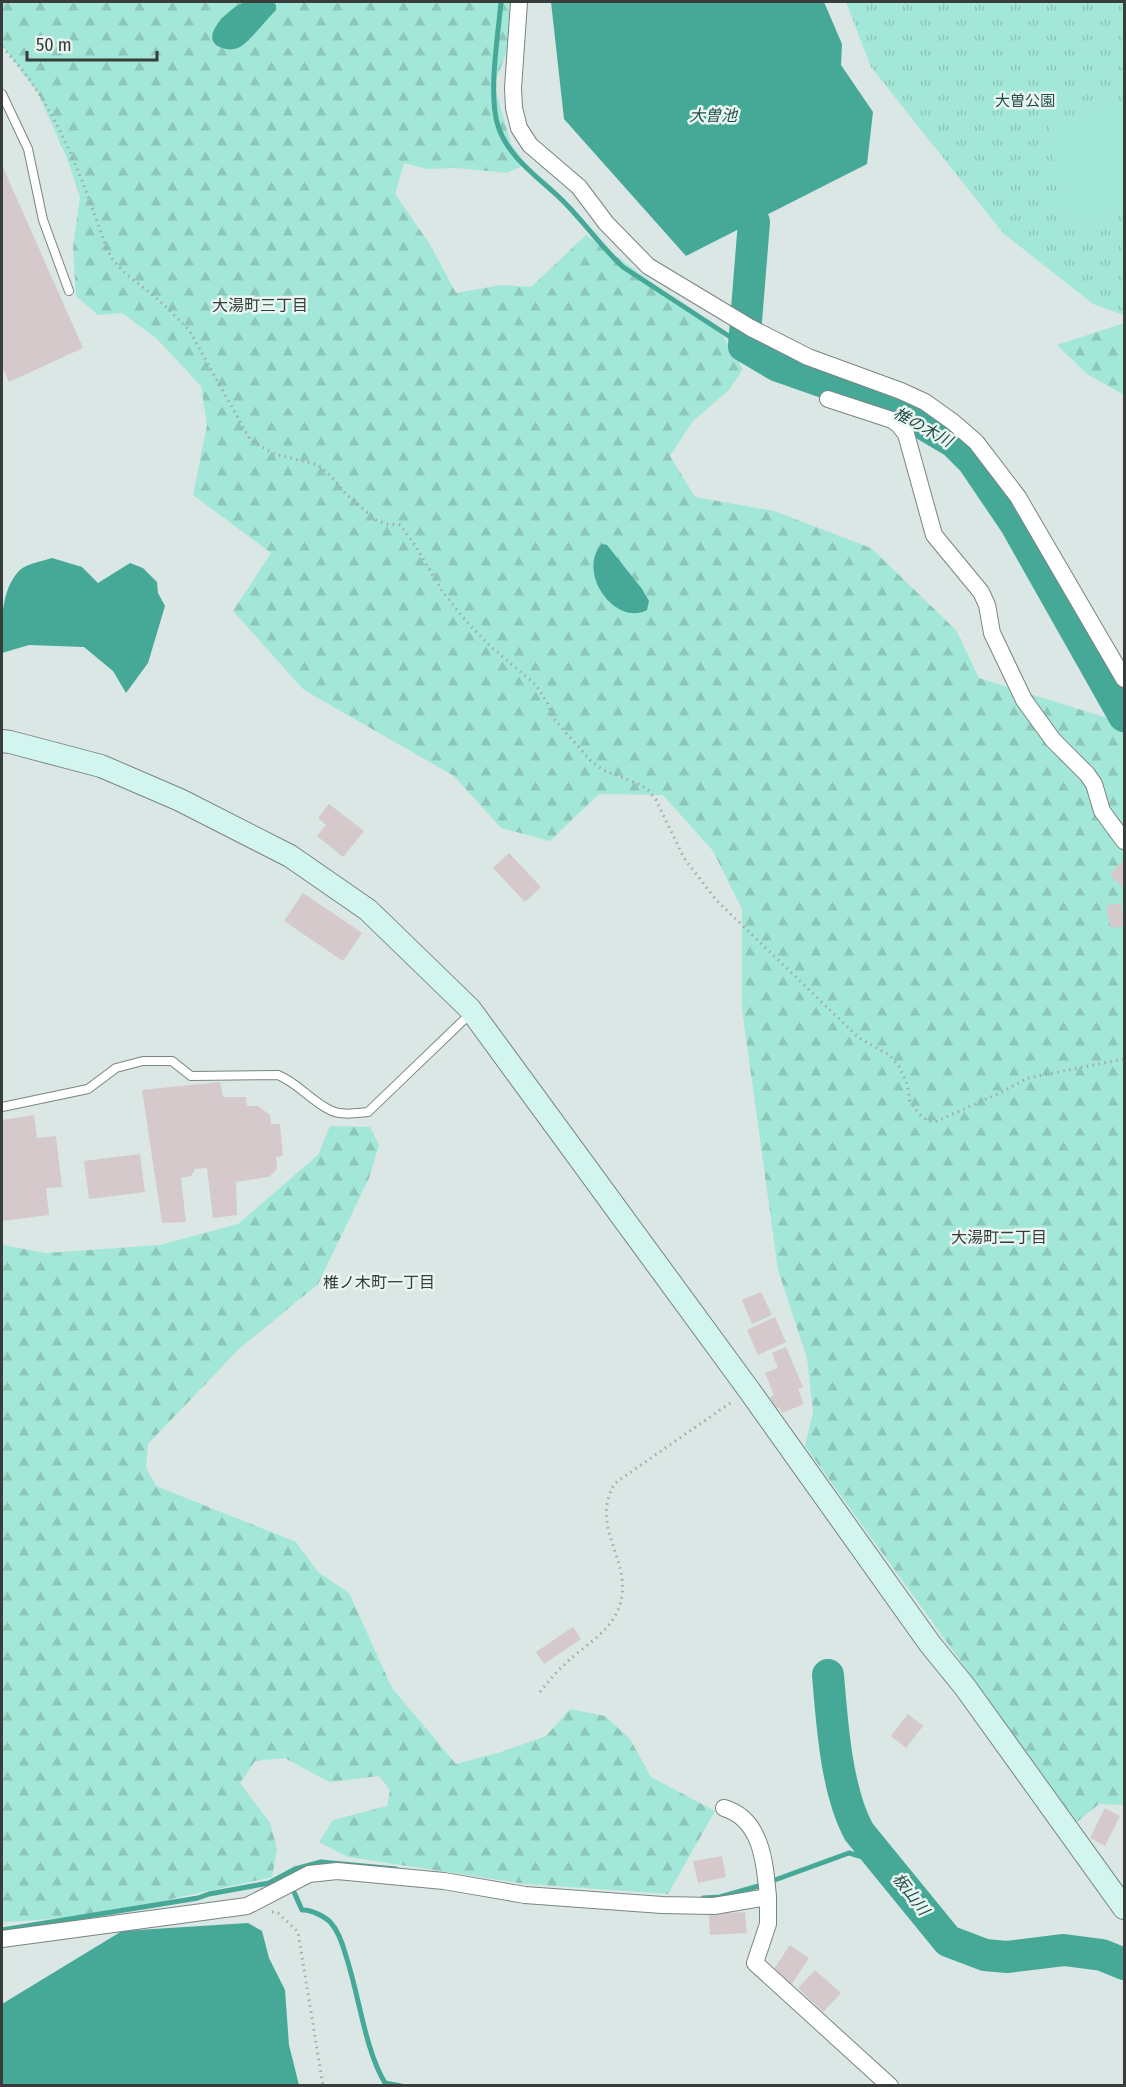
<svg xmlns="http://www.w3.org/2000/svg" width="1126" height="2087" font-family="'Fira Sans Condensed','Noto Sans JP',sans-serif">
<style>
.forest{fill:url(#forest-firs)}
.park{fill:url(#park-tufts)}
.pitch{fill:#a3e7d8}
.water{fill:#46a998}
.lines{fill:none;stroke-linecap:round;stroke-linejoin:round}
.stream{stroke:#46a998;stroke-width:5}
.river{stroke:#46a998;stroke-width:32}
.building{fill:#d6c9cb}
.lane-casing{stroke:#798582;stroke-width:10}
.street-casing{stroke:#798582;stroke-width:18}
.secondary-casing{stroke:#798582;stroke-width:24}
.path{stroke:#a1aba9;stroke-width:3;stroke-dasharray:1.5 4.5;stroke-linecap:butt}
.lane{stroke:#fff;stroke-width:8}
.street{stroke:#fff;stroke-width:16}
.secondary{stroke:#d2f6ef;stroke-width:22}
.labels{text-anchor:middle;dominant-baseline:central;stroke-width:5;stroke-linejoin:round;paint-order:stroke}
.park-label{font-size:15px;fill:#244f47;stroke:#e8f5f1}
.water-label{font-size:16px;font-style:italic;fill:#234e46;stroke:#e8f5f1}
.neighbourhood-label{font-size:16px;fill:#383d3c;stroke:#e8f5f1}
</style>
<defs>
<pattern id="forest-firs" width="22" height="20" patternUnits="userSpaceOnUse" patternTransform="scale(1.5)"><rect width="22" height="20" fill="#a3e7d8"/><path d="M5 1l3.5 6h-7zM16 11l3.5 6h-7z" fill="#8dc7ba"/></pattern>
<pattern id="park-tufts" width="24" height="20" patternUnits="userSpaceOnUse" patternTransform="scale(1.5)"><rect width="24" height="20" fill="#a3e7d8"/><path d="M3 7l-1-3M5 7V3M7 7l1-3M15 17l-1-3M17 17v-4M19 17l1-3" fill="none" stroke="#8dc7ba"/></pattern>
</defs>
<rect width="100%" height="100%" fill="#dae7e4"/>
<g class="forest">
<path d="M 2,2 L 513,2 L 515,30 L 494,85 L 511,144 L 526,164 L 507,173 L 457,168 L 428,169 L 404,163 L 395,194 L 429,243 L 456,293 L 501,285 L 531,287 L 586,235 L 607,249 L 723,336 L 743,369 L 729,390 L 693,421 L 670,456 L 695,497 L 774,511 L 871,548 L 956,630 L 979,678 L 1117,721 L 1124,731 L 1124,1805 L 1099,1804 L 1077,1822 L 805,1446 L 813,1412 L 807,1358 L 778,1270 L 742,1009 L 742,909 L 713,851 L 663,795 L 599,794 L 550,841 L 501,828 L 454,776 L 304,690 L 233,611 L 271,553 L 193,495 L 207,425 L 201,386 L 156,338 L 122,313 L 98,315 L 76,296 L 73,247 L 80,197 L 67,158 L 38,93 L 2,45 Z"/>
<path d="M 1124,323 L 1124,395 L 1087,374 L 1057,345 Z"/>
<path d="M 330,1126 L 370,1127 L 379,1145 L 369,1178 L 318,1284 L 239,1349 L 148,1444 L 146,1468 L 156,1486 L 296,1542 L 318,1572 L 349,1593 L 392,1688 L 456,1764 L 501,1752 L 546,1736 L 570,1709 L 605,1716 L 630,1739 L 651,1777 L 715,1811 L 668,1894 L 526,1884 L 348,1857 L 319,1842 L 333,1820 L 387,1806 L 390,1790 L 379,1776 L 329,1782 L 285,1758 L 255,1761 L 240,1783 L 270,1823 L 277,1849 L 272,1877 C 183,1896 93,1919 2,1922 L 2,1245 L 46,1253 L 160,1245 L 238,1224 L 318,1155 Z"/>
</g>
<path class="park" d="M 846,2 L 1124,2 L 1124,315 L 1093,304 L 1003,233 L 871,67 Z"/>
<path class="pitch" d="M 1124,105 L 1124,215 L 1066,226 L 1048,122 Z"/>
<g class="water">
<path d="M 245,2 L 273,2 L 276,5 L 276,10 C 267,19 249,42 240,47 C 234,50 228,50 222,48 C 195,39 231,6 245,2 Z"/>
<path d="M 551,2 L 824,2 L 842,44 L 841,65 L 873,112 L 867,164 L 686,256 L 564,119 Z"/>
<path d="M 602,544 L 607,545 L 642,589 L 649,601 L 647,610 C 614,627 576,571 602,544 Z"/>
<path d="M 52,558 L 82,567 L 98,583 L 130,563 L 143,568 L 157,582 L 158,593 L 165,606 L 148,663 L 126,693 L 113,671 L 84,647 L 29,645 L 2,653 C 1,626 0,588 21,569 C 29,563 43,561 52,558 Z"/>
<path d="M 248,1923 L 262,1931 L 269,1958 L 285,1990 L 289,2045 L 299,2085 L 2,2086 L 2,2004 L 122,1931 Z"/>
</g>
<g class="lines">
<g class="stream">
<path d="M 501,2 C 498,36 488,94 498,126 C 508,158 541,179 564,202 C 585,223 601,247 623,267 L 744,346"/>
<path d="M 772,1881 L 849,1853 L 877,1861 L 903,1887"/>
<path d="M 294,1892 L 302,1910 C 310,1909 326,1917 331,1923 C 339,1932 343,1945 346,1956 C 359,1995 365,2050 385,2083 L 401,2086"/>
<path d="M 703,1898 L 720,1897 L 762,1885"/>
<path d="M 2,1930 L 198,1898 L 209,1894 L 269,1883 L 295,1869 L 321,1862 L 396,1869"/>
</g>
<g class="river">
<path d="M 754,222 L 744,346 L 778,366 L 875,400 L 910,416 L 954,442 L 973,461 L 1015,523 L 1124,716"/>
<path d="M 828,1675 C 832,1722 836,1790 859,1832 L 948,1941 L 985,1955 L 1007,1957 L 1064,1950 L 1102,1955 L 1124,1964"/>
</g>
</g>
<g class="building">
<path d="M 2,165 L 83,348 L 9,382 L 2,366 Z"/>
<path d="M 329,804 L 364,831 L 343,857 L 317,836 L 326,825 L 318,818 Z"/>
<path d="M 509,853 L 541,887 L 525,902 L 493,868 Z"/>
<path d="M 1124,860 L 1124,889 L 1110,874 Z"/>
<path d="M 303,893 L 362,933 L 343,961 L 284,921 Z"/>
<path d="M 1121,903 L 1124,926 L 1111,928 L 1106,906 Z"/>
<path d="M 220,1082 L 223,1097 L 246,1097 L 247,1106 L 258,1106 L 270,1115 L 271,1124 L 280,1124 L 283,1156 L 276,1157 L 277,1169 L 269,1177 L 236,1182 L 237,1215 L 213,1218 L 207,1168 L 195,1169 L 191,1176 L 181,1178 L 186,1222 L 162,1223 L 142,1090 Z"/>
<path d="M 34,1115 L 37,1138 L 56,1136 L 62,1187 L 46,1188 L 49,1215 L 2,1221 L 2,1120 Z"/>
<path d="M 140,1154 L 145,1192 L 89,1199 L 84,1161 Z"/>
<path d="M 761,1292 L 772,1315 L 752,1324 L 742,1300 Z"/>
<path d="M 775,1317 L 786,1342 L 758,1355 L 747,1330 Z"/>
<path d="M 786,1347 L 803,1387 L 798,1389 L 804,1404 L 782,1413 L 779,1407 L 775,1409 L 770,1397 L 774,1395 L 765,1373 L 778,1368 L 772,1353 Z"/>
<path d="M 573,1627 L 581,1639 L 544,1664 L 536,1652 Z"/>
<path d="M 908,1714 L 923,1726 L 906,1748 L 891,1736 Z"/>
<path d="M 1105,1808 L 1120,1816 L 1105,1846 L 1090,1838 Z"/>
<path d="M 722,1856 L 726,1877 L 698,1883 L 693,1861 Z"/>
<path d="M 745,1912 L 747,1933 L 710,1935 L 709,1914 Z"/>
<path d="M 790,1945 L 809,1958 L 791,1985 L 772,1972 Z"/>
<path d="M 815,1970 L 841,1993 L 823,2012 L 798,1988 Z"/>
</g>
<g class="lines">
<defs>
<g id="lane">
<path d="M 2,94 L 28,149 L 43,220 L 69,291"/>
<path d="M 2,1107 L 88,1089 L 116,1068 L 143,1061 L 172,1061 L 191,1076 L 278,1075 C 298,1083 311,1101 330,1110 C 341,1116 357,1113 368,1112 L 472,1012"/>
</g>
<g id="street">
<path d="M 519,2 L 513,88 L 514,108 L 519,128 L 530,145 L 579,187 L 606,223 L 648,266 L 751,328 L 808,357 L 901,391 L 925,402 L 953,422 L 976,442 L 1018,497 L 1124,679"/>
<path d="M 828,399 L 892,420 L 899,425 L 906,434 L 934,535 L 981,592 L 987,605 L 992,633 L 1024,700 L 1053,740 L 1087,774 L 1094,784 L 1102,811 L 1124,841"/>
<path d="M 724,1808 C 762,1819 765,1864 768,1897"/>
<path d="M 2,1939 L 247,1906 L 309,1874 L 337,1871 L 444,1881 L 525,1895 L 662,1905 L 714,1906 L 768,1897 L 768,1924 L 755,1963 L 890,2086"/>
</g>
<path id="secondary" d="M 2,741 L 10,742 L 101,766 L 180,800 L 290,856 L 368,910 L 470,1009 L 749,1390 L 930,1644 L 965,1687 L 1124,1908"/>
</defs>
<use href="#lane" class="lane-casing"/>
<use href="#street" class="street-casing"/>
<use href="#secondary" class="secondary-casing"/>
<g class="path">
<path d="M 2,47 C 57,103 81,177 107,249 L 113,260 L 124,272 L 162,303 L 189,330 L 251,441 L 275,454 L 318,465 L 329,474 L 348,496 L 376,520 L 387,524 L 400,525 L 415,545 L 442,591 L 466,621 L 490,646 L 536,685 L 547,702 L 554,719 L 590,760 L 603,770 L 641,785 L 648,790 L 656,800 L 684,858 L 716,900 L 859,1038 L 889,1055 L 899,1066 L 907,1084 L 910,1101 L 919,1114 L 928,1121 L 937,1121 L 1002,1092 L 1028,1078 L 1124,1059"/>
<path d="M 540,1692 C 548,1682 556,1672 565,1664 C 581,1648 604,1636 615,1616 C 642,1567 586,1531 615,1483 L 733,1401"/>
<path d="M 272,1912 L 278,1913 L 298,1932 L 323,2086"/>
</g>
<use href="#lane" class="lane"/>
<use href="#street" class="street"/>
<use href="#secondary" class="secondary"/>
</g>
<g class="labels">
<g class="park-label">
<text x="1025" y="101">大曽公園</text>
</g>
<g class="water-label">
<text x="713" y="115">大曽池</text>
<text transform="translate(923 427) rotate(29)">椎の木川</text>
<text transform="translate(911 1894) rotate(52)">板山川</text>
</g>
<g class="neighbourhood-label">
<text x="260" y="305">大湯町三丁目</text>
<text x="999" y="1237">大湯町二丁目</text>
<text x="379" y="1282">椎ノ木町一丁目</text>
</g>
</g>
<rect width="1126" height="2087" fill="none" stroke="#383d3c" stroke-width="6"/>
<path d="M27 51v9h130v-9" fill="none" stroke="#383d3c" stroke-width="3"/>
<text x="36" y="51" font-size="18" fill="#383d3c" stroke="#e8f5f1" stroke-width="4.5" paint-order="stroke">50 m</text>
</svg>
